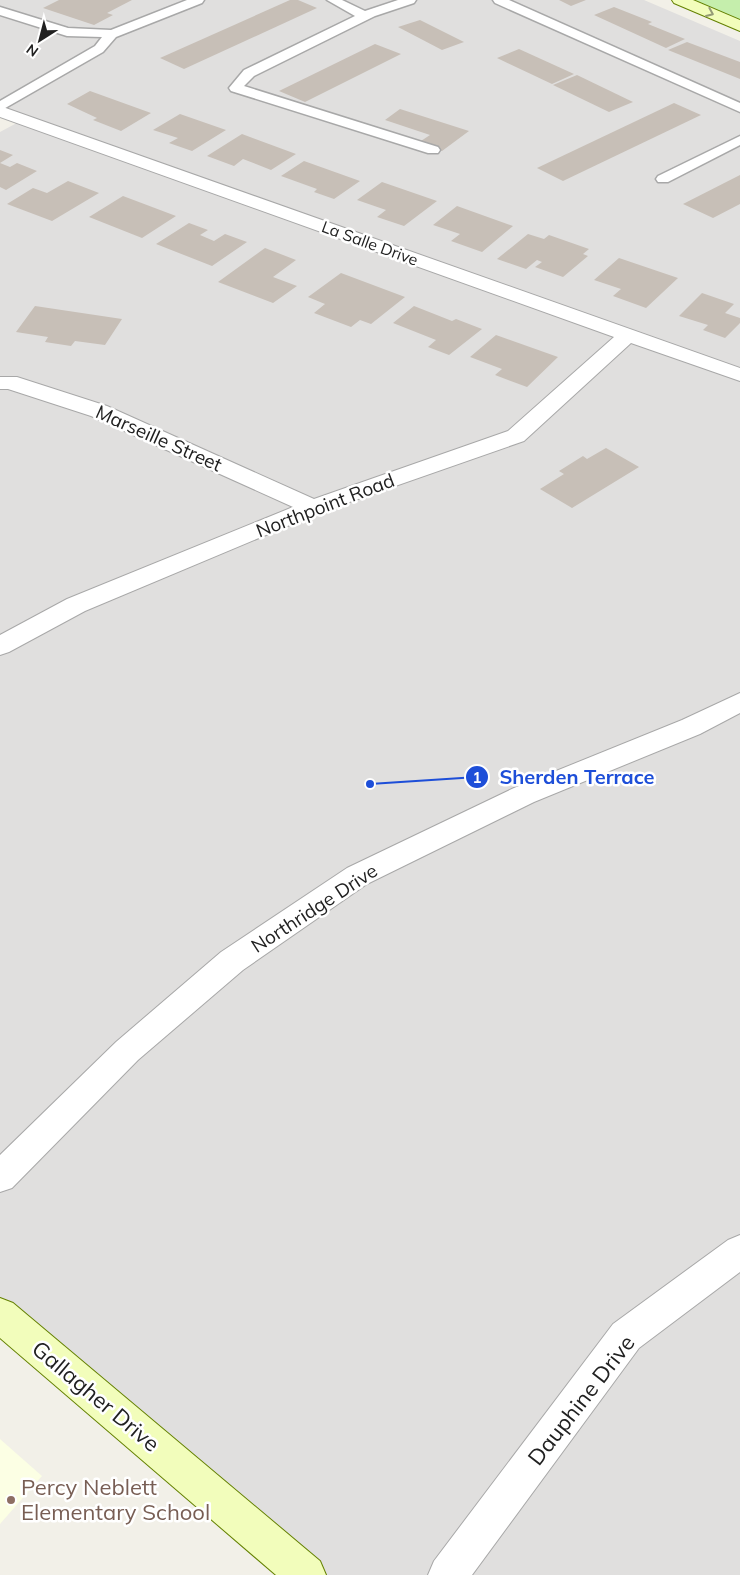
<svg xmlns="http://www.w3.org/2000/svg" width="740" height="1575" font-family="Mulish,sans-serif">
<style>
.residential{fill:#e0dfde}
.education{fill:#fcffe4}
.grass{fill:#c5eeac}
.building{fill:#c7bfb7}
.lines{fill:none;stroke-linecap:round;stroke-linejoin:round}
.lane-casing{stroke:#a8a8a8;stroke-width:3}
.street-casing{stroke:#a8a8a8;stroke-width:2}
.secondary-casing{stroke:#648100;stroke-width:2}
.lane{fill:#fff;fill-rule:evenodd}
.street{fill:#fff;fill-rule:evenodd}
.secondary{fill:#f2fdbb;fill-rule:evenodd}
.oneway{stroke:#949a76}
.education-dot{fill:#8d6e63;stroke:#fff;stroke-width:2}
.labels{text-anchor:middle;dominant-baseline:central;stroke-width:5;stroke-linejoin:round;paint-order:stroke}
.far-street-label{font-size:16px;fill:#212121;stroke:#fff}
.street-label{font-size:19px;fill:#212121;stroke:#fff}
.near-street-label{font-size:22px;fill:#212121;stroke:#fff}
.near-education-label{font-size:22px;fill:#785e54;stroke:#fff;text-anchor:start}
.leader{fill:none;stroke:#1d4ed8;stroke-width:2}
.callout-dot{fill:#1d4ed8;stroke:#fff;stroke-width:2}
.mark-label{font-size:15px;text-anchor:middle;font-weight:bold;fill:#fff}
.callout-label{font-size:20px;text-anchor:middle;font-weight:bold;fill:#1d4ed8;stroke:#fff;stroke-width:5;stroke-linejoin:round;paint-order:stroke}
</style>
<rect width="100%" height="100%" fill="#f2f0e8"/>
<path class="residential" d="M 0,0 L 644,0 L 740,41 L 740,1575 L 325,1575 L 0,1307 L 0,132 L 28,117 L 0,106 Z"/>
<path class="education" d="M 0,1439 L 42,1476 L 0,1524 Z"/>
<path class="grass" d="M 692,0 L 740,0 L 740,20 Z"/>
<g class="building">
<path d="M 59,0 L 132,0 L 107,13 L 113,15 L 94,25 L 43,8 Z"/>
<path d="M 290,0 L 298,0 L 317,8 L 184,69 L 160,58 Z"/>
<path d="M 559,0 L 586,0 L 571,6 Z"/>
<path d="M 614,7 L 652,22 L 648,24 L 685,39 L 666,48 L 594,15 Z"/>
<path d="M 420,20 L 464,42 L 442,50 L 398,27 Z"/>
<path d="M 687,42 L 740,62 L 740,79 L 668,50 Z"/>
<path d="M 375,44 L 401,54 L 305,102 L 279,91 Z"/>
<path d="M 519,49 L 574,74 L 552,84 L 497,58 Z"/>
<path d="M 577,75 L 633,102 L 609,112 L 553,85 Z"/>
<path d="M 90,91 L 151,113 L 121,131 L 93,120 L 97,118 L 67,104 Z"/>
<path d="M 674,103 L 701,115 L 563,181 L 537,168 Z"/>
<path d="M 400,109 L 469,131 L 442,151 L 418,143 L 430,135 L 385,120 Z"/>
<path d="M 180,114 L 226,130 L 192,151 L 169,143 L 178,138 L 153,130 Z"/>
<path d="M 242,134 L 296,154 L 271,170 L 243,159 L 234,166 L 207,156 Z"/>
<path d="M 0,150 L 13,155 L 0,163 L 10,167 L 17,163 L 37,171 L 6,190 L 0,187 Z"/>
<path d="M 304,161 L 360,181 L 334,199 L 314,192 L 317,189 L 281,176 Z"/>
<path d="M 740,175 L 740,204 L 713,218 L 683,204 Z"/>
<path d="M 68,181 L 99,193 L 52,221 L 7,204 L 33,188 L 47,193 Z"/>
<path d="M 382,182 L 437,201 L 404,226 L 377,217 L 386,210 L 357,200 Z"/>
<path d="M 123,196 L 176,216 L 142,238 L 89,217 Z"/>
<path d="M 457,206 L 513,226 L 482,252 L 451,241 L 460,234 L 433,225 Z"/>
<path d="M 189,223 L 208,230 L 200,235 L 214,241 L 225,234 L 247,242 L 212,266 L 156,244 Z"/>
<path d="M 528,234 L 544,239 L 549,235 L 589,249 L 583,254 L 588,256 L 563,277 L 535,267 L 542,262 L 537,260 L 526,269 L 497,259 Z"/>
<path d="M 265,248 L 296,260 L 273,277 L 297,286 L 273,303 L 218,282 Z"/>
<path d="M 619,258 L 678,278 L 646,308 L 613,296 L 621,289 L 594,280 Z"/>
<path d="M 341,273 L 405,297 L 371,324 L 360,320 L 351,327 L 314,313 L 325,304 L 308,297 Z"/>
<path d="M 702,293 L 734,304 L 725,313 L 740,318 L 740,323 L 725,338 L 703,330 L 708,325 L 679,316 Z"/>
<path d="M 35,306 L 122,319 L 105,345 L 75,341 L 71,346 L 45,342 L 48,337 L 16,332 Z"/>
<path d="M 414,306 L 452,321 L 456,319 L 482,329 L 449,355 L 428,347 L 436,340 L 393,323 Z"/>
<path d="M 496,335 L 558,357 L 527,387 L 495,375 L 502,369 L 470,357 Z"/>
<path d="M 606,448 L 639,467 L 572,508 L 540,489 L 564,474 L 559,471 L 583,456 L 587,459 Z"/>
</g>
<g class="lines">
<defs>
<g id="lane">
<path d="M 187,0 L 204,0 L 202,3 L 116,37 L 103,52 L 0,111 L 0,101 L 95,46 L 102,37 L 67,36 L 0,15 L 0,7 L 68,28 L 111,30 Z"/>
<path d="M 327,0 L 342,0 L 365,11 L 398,0 L 416,0 L 414,3 L 375,16 L 254,76 L 244,86 L 438,147 L 440,150 L 438,153 L 428,153 L 231,91 L 229,88 L 244,70 L 355,16 Z"/>
<path d="M 493,0 L 509,0 L 740,103 L 740,112 L 495,3 Z"/>
<path d="M 740,136 L 740,145 L 668,182 L 658,182 L 656,179 L 658,176 Z"/>
</g>
<g id="street">
<path d="M 0,106 L 740,368 L 740,381 L 631,343 L 524,441 L 321,512 L 85,611 L 9,652 L 0,655 L 0,635 L 67,599 L 293,507 L 91,416 L 8,389 L 0,389 L 0,377 L 17,377 L 107,406 L 314,499 L 508,431 L 614,337 L 0,117 Z"/>
<path d="M 740,693 L 740,713 L 700,734 L 534,802 L 367,884 L 243,970 L 138,1060 L 12,1188 L 0,1192 L 0,1155 L 116,1042 L 221,952 L 347,868 L 514,788 L 682,720 Z"/>
<path d="M 740,1235 L 740,1272 L 639,1348 L 472,1575 L 428,1575 L 434,1561 L 613,1324 L 728,1240 Z"/>
</g>
<g id="secondary">
<path d="M 672,0 L 693,0 L 740,20 L 740,31 L 674,3 Z"/>
<path d="M 0,1298 L 13,1303 L 320,1561 L 326,1575 L 276,1575 L 0,1338 Z"/>
</g>
</defs>
<use href="#lane" class="lane-casing"/>
<use href="#street" class="street-casing"/>
<use href="#secondary" class="secondary-casing"/>
<use href="#lane" class="lane"/>
<use href="#street" class="street"/>
<use href="#secondary" class="secondary"/>
</g>
<defs><path id="oneway-chevron" d="M-2-3.5L2.5 0L-2 3.5" fill="none" stroke-width="1.6" stroke-linecap="round" stroke-linejoin="round" transform="scale(1.25)"/></defs>
<use class="oneway" href="#oneway-chevron" transform="translate(710 13) rotate(23)"/>
<circle class="education-dot" cx="11" cy="1500" r="5"/>
<g class="labels">
<g class="far-street-label">
<text transform="translate(370 243) rotate(20)">La Salle Drive</text>
</g>
<g class="street-label">
<text transform="translate(159 438) rotate(24)">Marseille Street</text>
<text transform="translate(325 505) rotate(-21)">Northpoint Road</text>
<text transform="translate(314 908) rotate(-33)">Northridge Drive</text>
</g>
<g class="near-street-label">
<text transform="translate(96 1396) rotate(40)">Gallagher Drive</text>
<text transform="translate(581 1400) rotate(-52)">Dauphine Drive</text>
</g>
<g class="near-education-label">
<text x="21" y="1487">Percy Neblett<tspan x="21" dy="25">Elementary School</tspan></text>
</g>
</g>
<path class="leader" d="M370 784L477 777"/>
<g class="callout-dot">
<circle cx="370" cy="784" r="5"/>
<circle cx="477" cy="777" r="12"/>
</g>
<g class="mark-label">
<text x="477" y="783">1</text>
</g>
<g class="callout-label">
<text x="577" y="784">Sherden Terrace</text>
</g>
<g transform="translate(40 40) rotate(216)" stroke="#ffffff" stroke-width="4" paint-order="stroke">
<path d="M0-4L9 19L0 12L-9 19Z" fill="#212121"/>
<text y="-8" font-size="14" font-weight="bold" text-anchor="middle" fill="#212121">N</text>
</g>
</svg>
